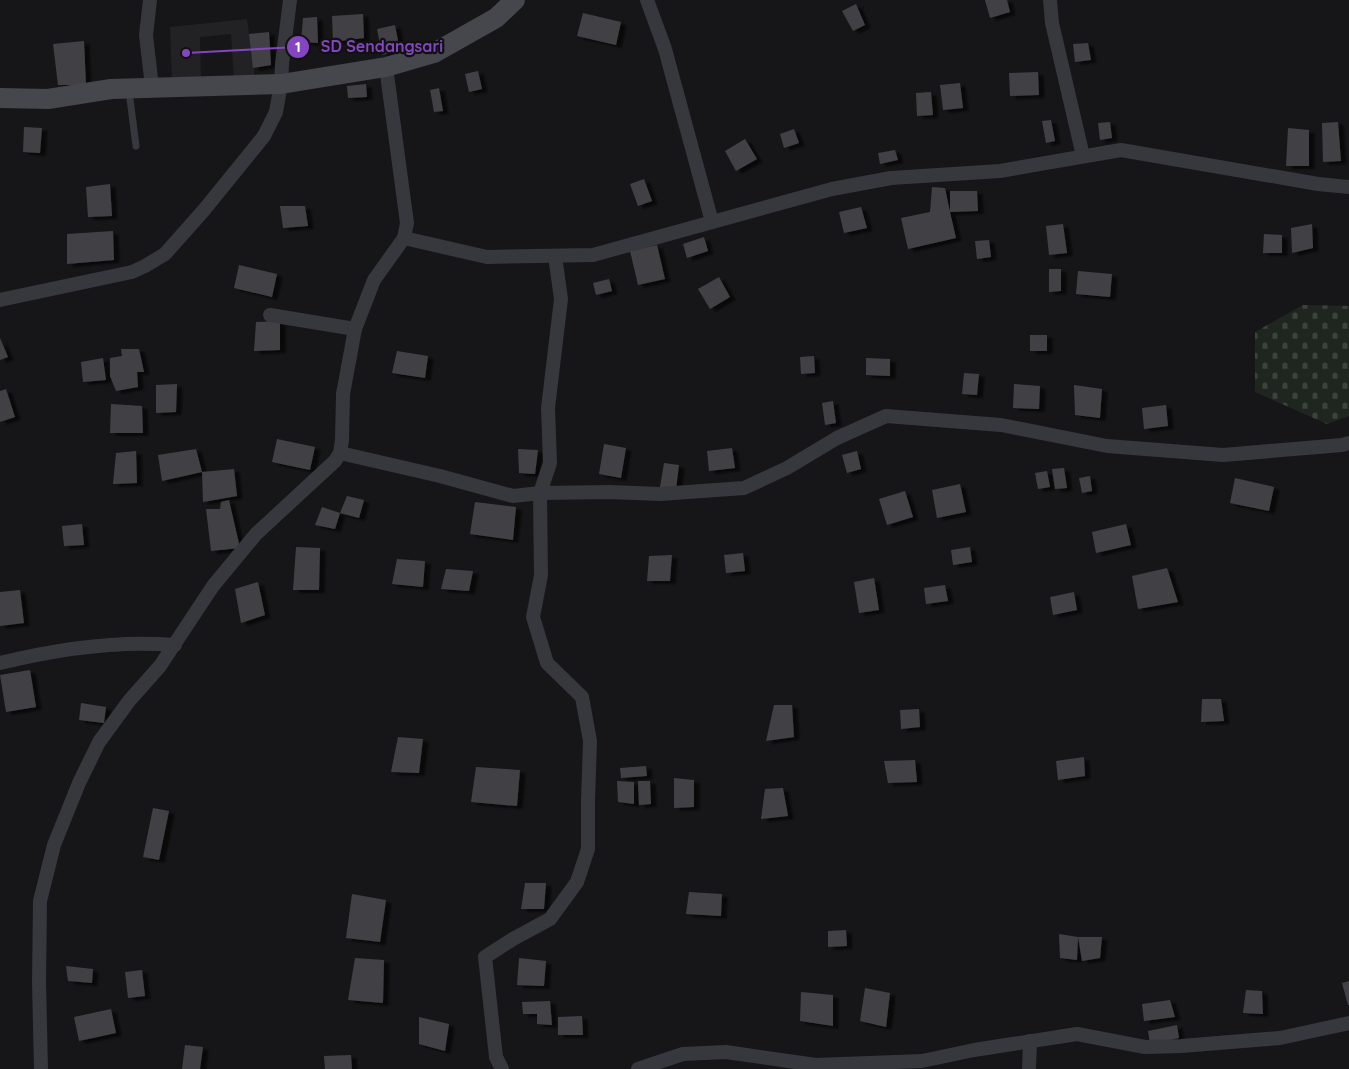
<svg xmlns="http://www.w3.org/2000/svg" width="1349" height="1069" font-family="Quicksand,sans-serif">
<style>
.built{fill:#222225}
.cemetery{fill:url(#cemetery-stones)}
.building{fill:#404145;filter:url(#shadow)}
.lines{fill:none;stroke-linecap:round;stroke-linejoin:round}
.lane{stroke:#37383d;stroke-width:7}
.street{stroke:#37383d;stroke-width:14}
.secondary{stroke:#45474d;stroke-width:20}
.leader{fill:none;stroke:#8446be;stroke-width:2}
.callout-dot{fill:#8446be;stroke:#111113;stroke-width:2}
.mark-label{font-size:15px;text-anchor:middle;font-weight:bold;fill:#fff}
.callout-label{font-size:16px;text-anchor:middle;font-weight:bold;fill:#8446be;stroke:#111113;stroke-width:4.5;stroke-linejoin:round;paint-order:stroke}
</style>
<defs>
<pattern id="cemetery-stones" width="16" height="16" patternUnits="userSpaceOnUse" patternTransform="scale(1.25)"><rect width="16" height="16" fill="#1e261f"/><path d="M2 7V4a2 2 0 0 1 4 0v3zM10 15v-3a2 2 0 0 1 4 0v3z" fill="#3c433d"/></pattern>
<filter id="shadow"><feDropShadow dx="5.5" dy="3" stdDeviation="1" flood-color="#0009"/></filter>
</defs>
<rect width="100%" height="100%" fill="#161618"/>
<path class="built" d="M 247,19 L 255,79 L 234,82 L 231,34 L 200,37 L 201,82 L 172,85 L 170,27 Z"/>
<path class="cemetery" d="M 1303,305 L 1349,306 L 1349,416 L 1327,424 L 1255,392 L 1255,332 Z"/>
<g class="building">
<path d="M 985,0 L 1007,0 L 1010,12 L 990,18 Z"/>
<path d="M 856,4 L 865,25 L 853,31 L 842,11 Z"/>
<path d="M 583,13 L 621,22 L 616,45 L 577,36 Z"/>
<path d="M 363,14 L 364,38 L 333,42 L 332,16 Z"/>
<path d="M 317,17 L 318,43 L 301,42 L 303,18 Z"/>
<path d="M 395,25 L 400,51 L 382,55 L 377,29 Z"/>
<path d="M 269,32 L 271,65 L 253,68 L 249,34 Z"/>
<path d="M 84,41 L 86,85 L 58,85 L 53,44 Z"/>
<path d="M 1088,43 L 1091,60 L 1075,62 L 1073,44 Z"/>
<path d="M 478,71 L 482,89 L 469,92 L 465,74 Z"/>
<path d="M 1038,72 L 1039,95 L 1010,96 L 1009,73 Z"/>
<path d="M 960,83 L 963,108 L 943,110 L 940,85 Z"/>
<path d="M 366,84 L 367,97 L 348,98 L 347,86 Z"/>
<path d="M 439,88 L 443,111 L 434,112 L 430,90 Z"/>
<path d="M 931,92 L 933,115 L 917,116 L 916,93 Z"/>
<path d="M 1051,120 L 1055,141 L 1046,143 L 1042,121 Z"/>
<path d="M 1110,122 L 1112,138 L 1100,140 L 1098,123 Z"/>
<path d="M 1338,122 L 1341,161 L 1323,162 L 1322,123 Z"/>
<path d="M 24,127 L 42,128 L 40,153 L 23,152 Z"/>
<path d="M 1288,128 L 1309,130 L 1309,166 L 1286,166 Z"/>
<path d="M 794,129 L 799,143 L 784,148 L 780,134 Z"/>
<path d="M 745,139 L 757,159 L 736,171 L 725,151 Z"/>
<path d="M 895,150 L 898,160 L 880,164 L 878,153 Z"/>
<path d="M 644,179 L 652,201 L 638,206 L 630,184 Z"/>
<path d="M 110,184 L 112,216 L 88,217 L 86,187 Z"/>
<path d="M 932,187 L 945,188 L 950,212 L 950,191 L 977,191 L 978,211 L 950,212 L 956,238 L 908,249 L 901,218 L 930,212 Z"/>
<path d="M 280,206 L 305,206 L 308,226 L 283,228 Z"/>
<path d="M 861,207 L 867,228 L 844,233 L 839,212 Z"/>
<path d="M 1063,224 L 1067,253 L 1049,255 L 1046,226 Z"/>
<path d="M 1312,224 L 1313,248 L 1292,253 L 1291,228 Z"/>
<path d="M 113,231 L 114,260 L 67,264 L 67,234 Z"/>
<path d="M 1264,234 L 1282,235 L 1282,253 L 1263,253 Z"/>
<path d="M 704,237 L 708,251 L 687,258 L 683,244 Z"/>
<path d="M 989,240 L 991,257 L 977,259 L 975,241 Z"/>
<path d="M 657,245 L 665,279 L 638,285 L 630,251 Z"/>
<path d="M 239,265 L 277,274 L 272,297 L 234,288 Z"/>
<path d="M 1049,269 L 1061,269 L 1061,291 L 1049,292 Z"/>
<path d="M 1078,271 L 1112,274 L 1110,297 L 1076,294 Z"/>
<path d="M 719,277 L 730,297 L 710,309 L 698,289 Z"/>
<path d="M 609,279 L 612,291 L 596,295 L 593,283 Z"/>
<path d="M 280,321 L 280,350 L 254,351 L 256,322 Z"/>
<rect x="1030" y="335" width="17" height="16"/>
<path d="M 0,338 L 8,357 L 0,360 Z"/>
<path d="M 121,349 L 139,349 L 144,372 L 137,372 L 138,387 L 116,391 L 110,376 L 110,358 L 122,356 Z"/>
<path d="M 397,351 L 428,356 L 425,378 L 392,373 Z"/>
<path d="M 814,356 L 815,373 L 801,374 L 800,357 Z"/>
<path d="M 103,358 L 106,380 L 83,382 L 81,362 Z"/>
<path d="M 866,358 L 890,359 L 890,376 L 866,375 Z"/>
<path d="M 964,373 L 979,374 L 977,395 L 962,394 Z"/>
<path d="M 177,384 L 176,412 L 156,413 L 156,385 Z"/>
<path d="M 1014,384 L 1040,386 L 1039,409 L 1013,408 Z"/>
<path d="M 1074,385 L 1102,389 L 1100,418 L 1075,415 Z"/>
<path d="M 6,389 L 15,417 L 0,422 L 0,391 Z"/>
<path d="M 833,401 L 836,423 L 825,425 L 822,403 Z"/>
<path d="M 111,404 L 142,406 L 143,433 L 110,433 Z"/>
<path d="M 1166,405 L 1168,426 L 1144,429 L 1142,408 Z"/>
<path d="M 277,439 L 315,447 L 310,470 L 272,462 Z"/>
<path d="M 604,444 L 626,448 L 621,478 L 599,474 Z"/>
<path d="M 732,448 L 735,468 L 709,471 L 707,451 Z"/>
<path d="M 196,449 L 202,472 L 162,481 L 158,455 Z"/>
<path d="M 518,449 L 538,450 L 535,474 L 519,473 Z"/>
<path d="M 136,451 L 137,483 L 113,484 L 116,453 Z"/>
<path d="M 857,451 L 861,469 L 847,473 L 842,455 Z"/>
<path d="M 664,463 L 679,465 L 676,489 L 660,487 Z"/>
<path d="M 1064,468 L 1067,488 L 1055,489 L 1052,469 Z"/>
<path d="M 234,469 L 237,496 L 203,502 L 202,472 Z"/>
<path d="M 1047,471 L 1050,487 L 1038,489 L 1035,473 Z"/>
<path d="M 1090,476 L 1092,491 L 1082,493 L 1079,478 Z"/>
<path d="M 1235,478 L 1274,487 L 1269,511 L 1230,503 Z"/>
<path d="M 960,484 L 966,512 L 937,518 L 932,490 Z"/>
<path d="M 905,491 L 913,517 L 887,525 L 879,499 Z"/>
<path d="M 347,496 L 364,500 L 359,518 L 340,513 Z"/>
<path d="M 229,500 L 240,548 L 211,551 L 206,509 L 220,509 L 221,502 Z"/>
<path d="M 475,502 L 516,507 L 513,540 L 470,534 Z"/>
<path d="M 322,507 L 340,513 L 335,529 L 315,525 Z"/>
<path d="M 82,524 L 84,545 L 64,546 L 62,526 Z"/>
<path d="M 1126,524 L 1131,545 L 1096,553 L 1092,532 Z"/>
<path d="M 296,547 L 320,548 L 319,590 L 293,590 Z"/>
<path d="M 970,547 L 972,562 L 953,565 L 951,550 Z"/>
<path d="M 743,553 L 745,571 L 726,573 L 724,555 Z"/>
<path d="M 672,555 L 670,581 L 647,581 L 649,556 Z"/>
<path d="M 397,559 L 425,561 L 423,587 L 392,584 Z"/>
<path d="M 1167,568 L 1178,602 L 1138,609 L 1132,576 Z"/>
<path d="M 446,569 L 473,571 L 469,591 L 441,589 Z"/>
<path d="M 874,578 L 879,610 L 859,613 L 854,582 Z"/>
<path d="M 258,582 L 265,615 L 241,623 L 235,589 Z"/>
<path d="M 945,585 L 948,601 L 926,604 L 924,588 Z"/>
<path d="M 20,590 L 24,623 L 0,626 L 0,592 Z"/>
<path d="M 1074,592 L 1077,610 L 1053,615 L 1050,597 Z"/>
<path d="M 30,670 L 36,707 L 6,712 L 0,675 Z"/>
<path d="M 1202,699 L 1221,699 L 1224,721 L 1201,722 Z"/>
<path d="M 81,703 L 106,707 L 104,723 L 79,720 Z"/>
<path d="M 774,705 L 792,705 L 794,737 L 766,741 Z"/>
<path d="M 919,709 L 920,727 L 901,729 L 900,710 Z"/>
<path d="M 398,737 L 423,739 L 419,773 L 391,772 Z"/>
<path d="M 1084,757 L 1085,776 L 1058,780 L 1056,761 Z"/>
<path d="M 915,760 L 917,782 L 888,783 L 884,761 Z"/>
<path d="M 646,766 L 647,776 L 621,778 L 620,768 Z"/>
<path d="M 476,767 L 520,770 L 517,806 L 471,802 Z"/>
<path d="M 674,778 L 694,780 L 694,807 L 674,808 Z"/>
<path d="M 617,781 L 634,782 L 634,804 L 618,802 Z"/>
<path d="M 638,781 L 650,781 L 651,804 L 639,805 Z"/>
<path d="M 783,788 L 788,816 L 761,819 L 765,789 Z"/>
<path d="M 153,808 L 169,811 L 159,860 L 143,857 Z"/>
<path d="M 525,883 L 546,883 L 544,909 L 521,909 Z"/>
<path d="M 689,892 L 722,894 L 721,916 L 686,914 Z"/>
<path d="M 352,894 L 386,900 L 380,942 L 346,938 Z"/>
<path d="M 846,930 L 847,946 L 828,947 L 828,931 Z"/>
<path d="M 1059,934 L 1078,937 L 1077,960 L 1060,958 Z"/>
<path d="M 1078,937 L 1102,937 L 1100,958 L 1082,961 Z"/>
<path d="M 355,958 L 384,960 L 383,1003 L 348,1000 Z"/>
<path d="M 519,958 L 546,961 L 544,986 L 517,985 Z"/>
<path d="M 66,966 L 93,969 L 92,983 L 68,981 Z"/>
<path d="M 142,970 L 145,996 L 128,998 L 125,972 Z"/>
<path d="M 1349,981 L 1349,1005 L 1348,1005 L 1342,983 Z"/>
<path d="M 865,988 L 890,993 L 886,1027 L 860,1021 Z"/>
<path d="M 1246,990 L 1262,991 L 1263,1014 L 1243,1013 Z"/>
<path d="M 801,992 L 833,995 L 833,1026 L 800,1021 Z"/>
<path d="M 1170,1000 L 1175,1017 L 1144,1021 L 1142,1004 Z"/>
<path d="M 550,1001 L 552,1025 L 537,1024 L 537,1014 L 523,1014 L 522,1002 Z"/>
<path d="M 111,1009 L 116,1033 L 79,1041 L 74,1017 Z"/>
<path d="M 582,1016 L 583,1035 L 558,1035 L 558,1017 Z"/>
<path d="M 419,1017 L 449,1024 L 445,1051 L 419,1044 Z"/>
<path d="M 1177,1025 L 1179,1038 L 1150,1044 L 1148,1031 Z"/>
<path d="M 185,1045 L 203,1047 L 200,1069 L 182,1069 Z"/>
<path d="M 351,1055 L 352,1069 L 325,1069 L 324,1056 Z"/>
</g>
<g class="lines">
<path class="lane" d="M 129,91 L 136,146"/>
<g class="street">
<path d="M 150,0 L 146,35 L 152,87"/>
<path d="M 647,0 L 665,49 L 712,222"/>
<path d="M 1050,0 L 1052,23 L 1083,156"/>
<path d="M 404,238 L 487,257 L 593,255 L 832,189 L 891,178 L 1000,171 L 1121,150 L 1318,184 L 1349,187"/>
<path d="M 0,300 L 132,272 L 145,266 L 165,254 L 204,210 L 264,136 L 276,112 L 281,84 L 282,64 L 290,0"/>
<path d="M 270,315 L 355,329"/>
<path d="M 340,453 L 440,476 L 513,496 L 540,493 L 609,492 L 660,494 L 744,488 L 787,468 L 837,438 L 886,416 L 1001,425 L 1107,446 L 1223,455 L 1342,445 L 1349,443"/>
<path d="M 0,663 C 57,649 117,640 175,645"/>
<path d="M 41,1069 L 39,982 L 40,901 L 54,845 L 79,783 L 99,742 L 129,701 L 160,666 L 213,586 L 256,534 L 335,461 L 340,453 L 342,440 L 343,394 L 355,329 L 374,280 L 404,238 L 407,223 L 386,67"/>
<path d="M 502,1069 L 496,1057 L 485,957 L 513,939 L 550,919 L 577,882 L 588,849 L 588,801 L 590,741 L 582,697 L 547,663 L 533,617 L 541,575 L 540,493 L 550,463 L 548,408 L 561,299 L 555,256"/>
<path d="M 638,1069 L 683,1054 L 726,1052 L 816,1065 L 922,1061 L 974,1050 L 1077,1034 L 1145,1047 L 1181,1046 L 1280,1038 L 1349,1023"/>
<path d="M 1029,1069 L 1030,1041"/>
</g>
<path class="secondary" d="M 0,98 L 48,99 L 111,89 L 281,84 L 386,67 L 434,53 L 496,18 L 515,0"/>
</g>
<path class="leader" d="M186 53L298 47"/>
<g class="callout-dot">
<circle cx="186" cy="53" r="5"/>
<circle cx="298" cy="47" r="12"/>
</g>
<g class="mark-label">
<text x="298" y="52">1</text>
</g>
<g class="callout-label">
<text x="382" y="52">SD Sendangsari</text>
</g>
</svg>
